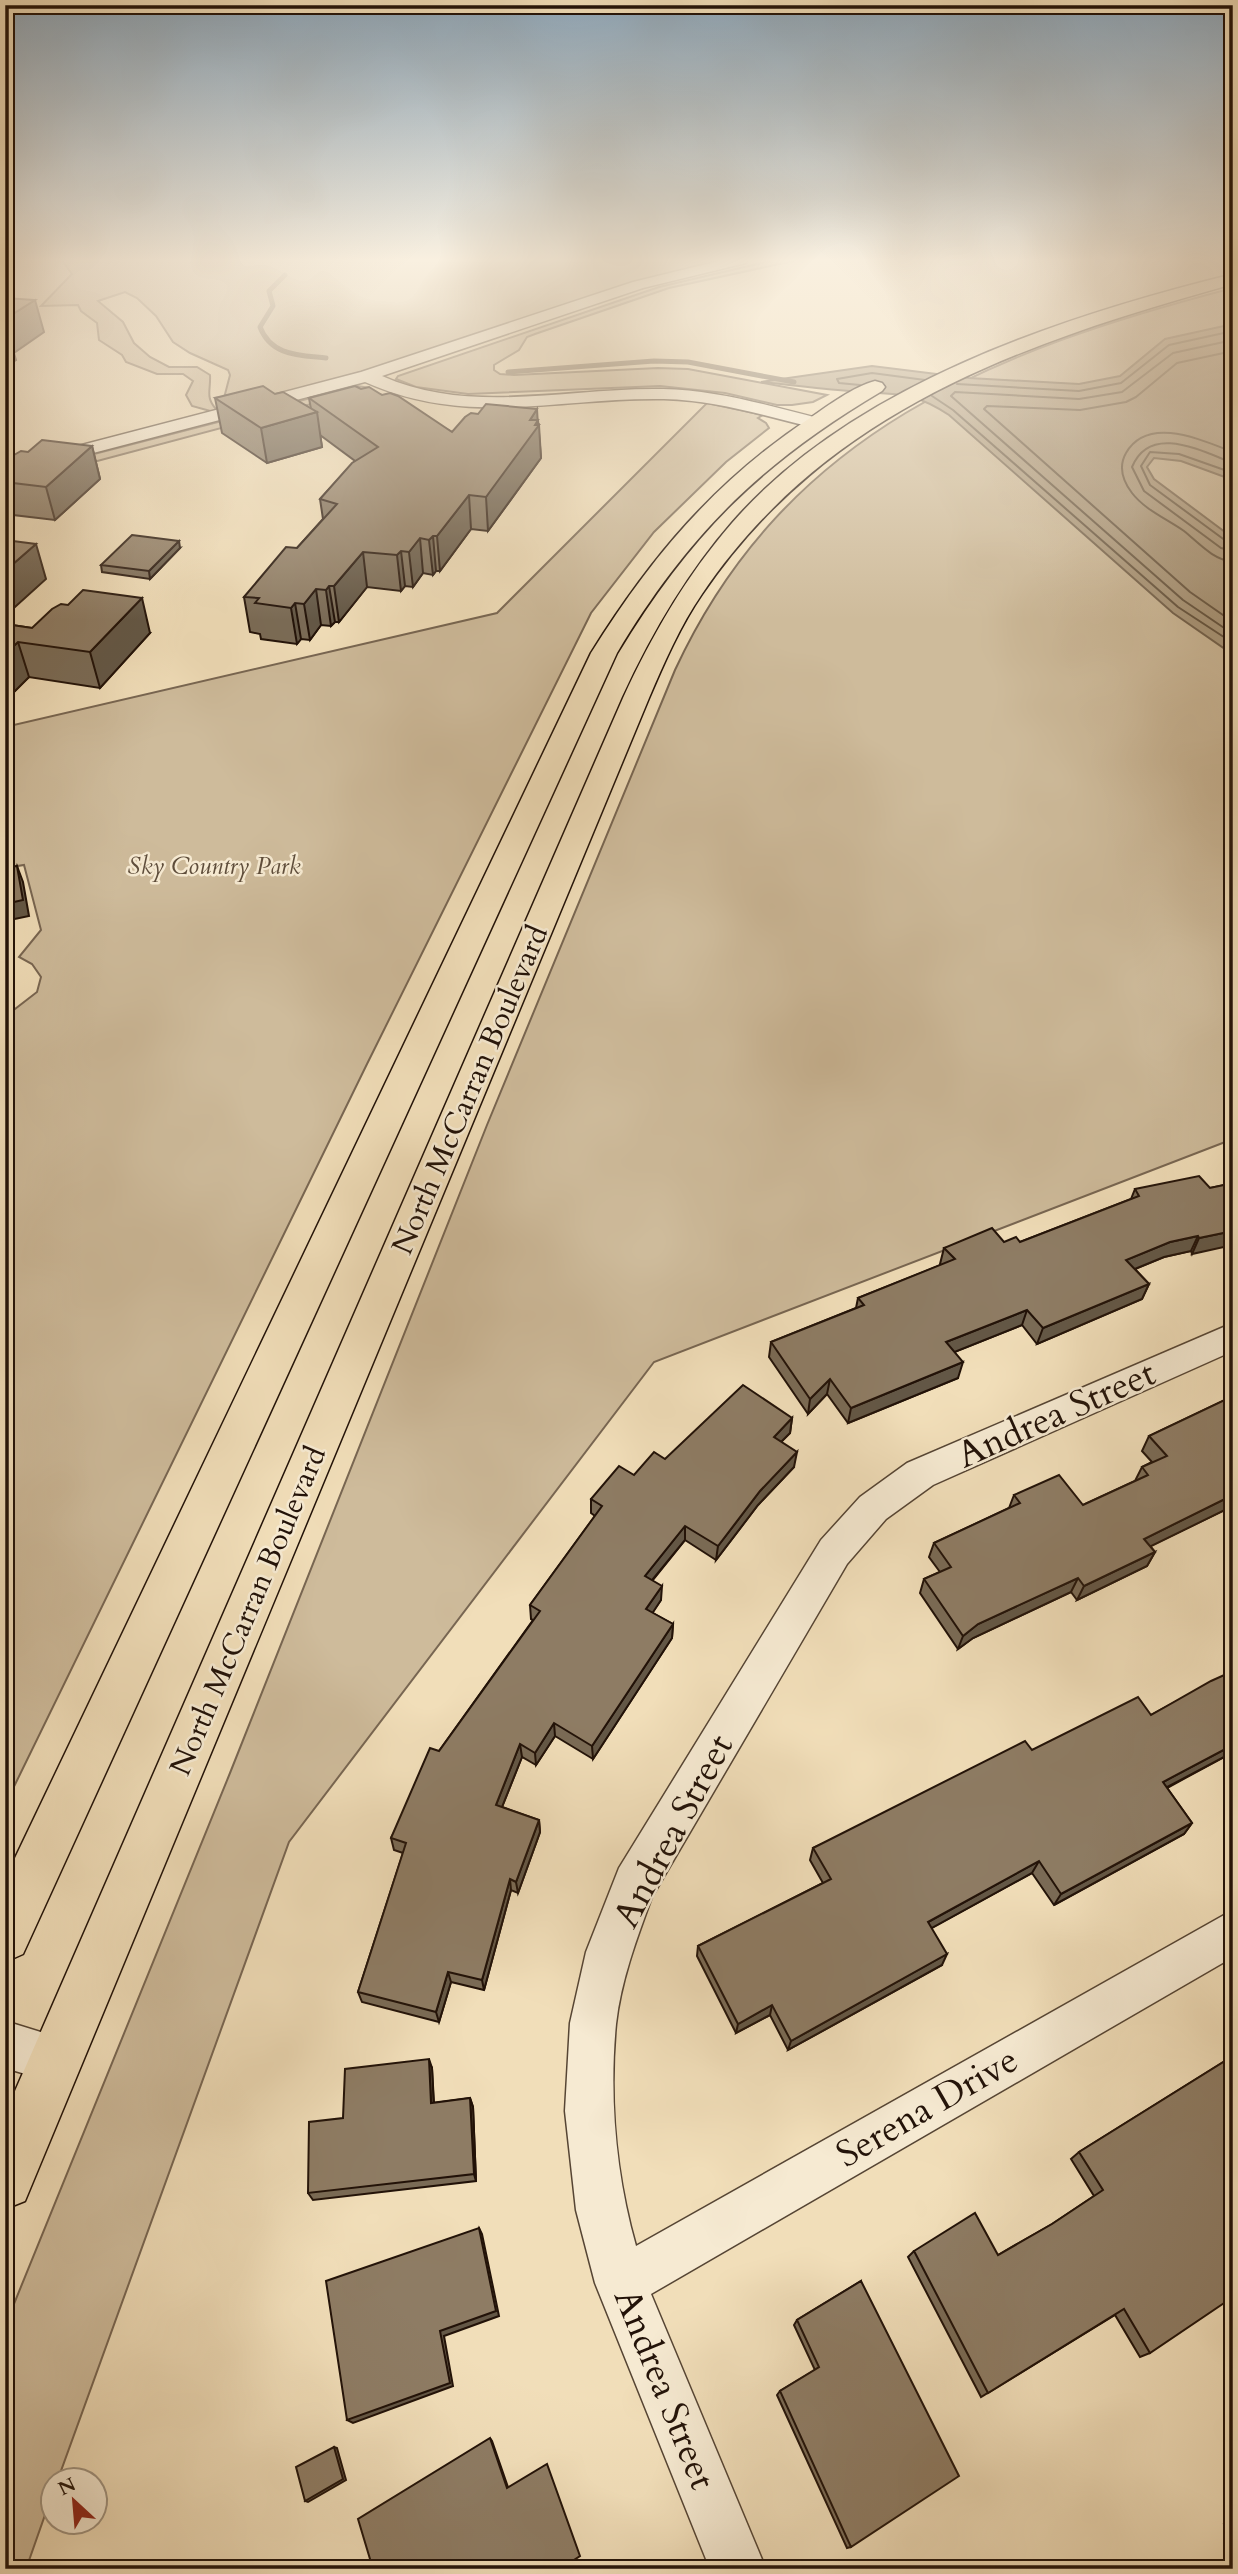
<svg xmlns="http://www.w3.org/2000/svg" width="1238" height="2574" font-family="Cardo,serif">
<style>
.green{fill:#cebb9b;stroke:#786652;stroke-width:2}
.water{fill:#ab997d;stroke:#74634e;stroke-width:2}
.lines{fill:none;stroke-linecap:round;stroke-linejoin:round}
.shore{stroke:#665642;stroke-width:2}
.stream{stroke:#74634e;stroke-width:5}
.street-casing{stroke:#564534;stroke-width:3}
.primary-casing{stroke:#221208;stroke-width:3}
.street{fill:#f6ead2;fill-rule:evenodd}
.primary{fill:#f1deb9;fill-rule:evenodd}
.wall{fill:#7a6b56;stroke:#221208;stroke-width:2}
.shaded-wall{fill:#635746;stroke:#221208;stroke-width:2}
.building{fill:#8e7c64;stroke:#221208;stroke-width:2}
.labels{text-anchor:middle;dominant-baseline:central;stroke-width:5;stroke-linejoin:round;paint-order:stroke}
.far-park-label{font-size:24px;font-style:italic;fill:#5e4d3b;stroke:#f6ead2}
.street-label{font-size:30px;fill:#221208;stroke:#f6ead2}
.near-street-label{font-size:37px;fill:#221208;stroke:#f6ead2}
</style>
<rect width="100%" height="100%" fill="#f1deb9"/>
<filter id="stains"><feTurbulence type="fractalNoise" baseFrequency=".00286" numOctaves="4"/><feColorMatrix values="0 0 0 0 .2 0 0 0 0 .09 0 0 0 0 .02 0 0 0 .5 -.17"/></filter>
<radialGradient id="worn" r=".72"><stop offset=".6" stop-color="#630" stop-opacity="0"/><stop offset="1" stop-color="#630" stop-opacity=".3"/></radialGradient>
<g class="green">
<path d="M 62,260 L 722,260 L 631,283 L 401,361 L 244,404 L 224,398 L 230,375 L 228,370 L 190,353 L 173,342 L 156,316 L 137,298 L 125,292 L 98,301 L 123,322 L 134,343 L 150,357 L 169,367 L 197,367 L 210,375 C 211,390 205,397 216,409 L 214,412 L 192,406 L 186,395 L 193,381 L 183,374 L 157,374 L 126,362 L 122,355 L 99,340 L 97,323 L 81,311 L 78,305 L 41,306 L 72,274 Z"/>
<path d="M 774,260 L 798,260 L 669,288 L 535,334 L 527,337 L 519,350 L 494,365 L 494,370 L 500,374 L 514,375 L 658,368 L 688,369 L 827,395 L 813,402 L 792,405 L 777,405 L 725,393 L 660,386 L 468,394 L 416,387 L 396,379 L 398,376 L 659,287 Z"/>
<path d="M 1233,288 L 1233,1139 L 654,1362 L 289,1842 L 58,2479 L 52,2480 L 52,2495 L 26,2569 L 5,2569 L 5,2326 L 230,1773 L 487,1125 L 675,670 C 785,432 994,350 1233,288 Z"/>
<path d="M 357,386 L 371,388 L 56,472 L 5,477 Z"/>
<path d="M 707,403 L 763,415 L 758,418 L 766,423 L 769,428 L 726,462 L 654,532 L 591,613 L 367,1064 L 5,1805 L 5,1130 L 14,1127 L 6,1016 L 37,992 L 41,977 L 32,964 L 19,957 L 41,930 L 24,865 L 5,868 L 5,727 L 497,613 Z"/>
</g>
<path class="water" d="M 1233,324 L 1233,480 L 1181,461 L 1154,458 L 1147,467 L 1154,479 L 1233,538 L 1233,651 L 1225,649 L 1173,613 L 949,415 C 910,389 892,395 849,391 C 820,389 790,385 761,382 L 872,366 L 969,378 L 1079,384 L 1120,376 L 1165,339 Z"/>
<g class="lines">
<g class="shore">
<path d="M 1233,340 L 1173,353 L 1122,392 L 1079,399 L 955,392 L 951,396 L 1183,600 L 1233,634"/>
<path d="M 1233,351 L 1177,363 L 1136,397 L 1126,402 L 1080,410 L 987,406 L 984,409 L 1190,592 L 1233,622"/>
<path d="M 957,384 L 1079,391 L 1121,383 L 1169,345 L 1233,331"/>
<path d="M 860,385 L 839,383 L 837,379 L 872,373 L 925,380"/>
<path d="M 932,396 L 953,410 L 1178,607 L 1233,643"/>
<path d="M 1233,452 C 1201,440 1148,415 1126,453 C 1118,467 1123,481 1132,493 C 1145,510 1167,519 1184,531 C 1200,544 1212,559 1233,562"/>
<path d="M 1233,463 C 1201,451 1150,423 1132,467 L 1144,491 L 1221,548 L 1233,551"/>
<path d="M 1233,473 L 1179,454 L 1150,452 L 1141,466 L 1150,485 L 1226,541 L 1233,543"/>
</g>
<g class="stream">
<path d="M 285,275 L 269,291 L 273,306 L 260,327 C 271,356 299,355 326,358"/>
<path d="M 508,372 L 654,361 L 688,362 L 794,382"/>
</g>
<defs>
<g id="street">
<path d="M 723,260 L 748,260 L 746,263 L 643,288 L 382,376 C 472,416 569,387 663,389 C 717,390 770,406 821,419 L 824,423 L 821,427 L 815,428 C 765,416 716,400 664,399 C 558,397 468,428 365,382 L 5,476 L 5,465 L 361,372 L 633,282 Z"/>
<path d="M 1233,1323 L 1233,1351 L 933,1485 L 886,1519 L 847,1564 L 652,1897 C 637,1938 621,1980 616,2024 C 609,2098 616,2175 636,2246 L 1233,1910 L 1233,1957 L 651,2294 L 766,2569 L 710,2569 L 595,2283 L 576,2210 L 565,2111 L 570,2023 L 586,1952 L 619,1868 L 821,1540 L 860,1497 L 907,1463 Z"/>
<path d="M 5,2021 L 73,2042 L 80,2059 L 73,2076 L 56,2083 L 5,2068 Z"/>
</g>
<g id="primary">
<path d="M 1233,274 L 1233,284 C 1026,342 828,408 702,594 C 680,626 664,663 649,698 L 25,2201 L 5,2209 L 5,2114 L 623,698 C 652,635 686,576 732,523 C 852,385 1060,317 1233,274 Z"/>
<path d="M 875,381 L 882,383 L 885,387 L 882,391 C 762,462 689,533 617,653 L 23,1954 L 5,1962 L 5,1879 L 591,653 C 651,557 715,481 810,418 C 829,405 853,387 875,381 Z"/>
</g>
</defs>
<use href="#street" class="street-casing"/>
<use href="#primary" class="primary-casing"/>
<use href="#street" class="street"/>
<use href="#primary" class="primary"/>
</g>
<g class="wall">
<path d="M 361,389 L 382,395 L 452,432 L 538,420 L 541,458 L 488,531 L 471,529 L 440,571 L 436,571 L 433,575 L 423,573 L 413,587 L 405,586 L 401,591 L 367,587 L 339,622 L 335,622 L 331,626 L 321,625 L 310,640 L 301,639 L 297,644 L 261,639 L 260,634 L 250,632 L 244,597 L 297,548 L 323,519 L 320,499 L 355,461 L 320,435 L 322,447 L 267,463 L 222,433 L 215,398 L 275,394 L 311,409 L 309,398 Z"/>
<path d="M 92,446 L 100,479 L 55,520 L 5,514 L 5,461 L 28,452 Z"/>
<path d="M 180,548 L 150,579 L 102,572 L 101,565 Z"/>
<path d="M 5,624 L 32,628 L 150,633 L 100,688 L 29,677 L 8,698 L 5,698 Z"/>
<path d="M 1224,1185 L 1192,1254 L 1191,1251 L 1164,1257 L 1135,1269 L 1149,1284 L 1142,1299 L 1037,1344 L 1022,1325 L 954,1352 L 958,1378 L 848,1423 L 827,1394 L 808,1414 L 769,1357 L 771,1342 L 856,1308 L 858,1298 L 941,1265 L 940,1264 L 944,1248 L 1004,1242 L 1020,1242 L 1131,1199 L 1135,1189 L 1210,1188 Z"/>
<path d="M 1233,1396 L 1233,1506 L 1150,1546 L 1155,1552 L 1147,1566 L 1077,1600 L 1071,1592 L 973,1638 L 958,1649 L 920,1593 L 924,1579 L 940,1572 L 929,1557 L 934,1543 L 1009,1508 L 1014,1495 L 1083,1505 L 1135,1481 L 1142,1467 L 1152,1462 L 1142,1451 L 1149,1436 Z"/>
<path d="M 792,1418 L 790,1433 L 781,1442 L 794,1467 L 758,1505 L 716,1560 L 685,1540 L 652,1581 L 661,1600 L 652,1613 L 673,1624 L 672,1638 L 593,1759 L 555,1736 L 536,1765 L 522,1757 L 502,1807 L 539,1820 L 540,1832 L 518,1893 L 511,1890 L 484,1990 L 451,1982 L 439,2022 L 362,2002 L 358,1992 L 403,1853 L 394,1850 L 391,1838 L 439,1751 L 533,1620 L 531,1619 L 530,1605 L 595,1516 L 591,1513 L 591,1499 L 634,1475 L 665,1459 Z"/>
<path d="M 1233,1671 L 1233,1766 L 1231,1767 L 1224,1757 L 1167,1788 L 1192,1823 L 1184,1834 L 1054,1905 L 1032,1873 L 931,1928 L 942,1965 L 788,2050 L 770,2015 L 736,2033 L 697,1956 L 698,1946 L 823,1883 L 810,1860 L 813,1848 L 1032,1750 L 1151,1715 Z"/>
<path d="M 1225,2061 L 1150,2353 L 1140,2357 L 1115,2315 L 981,2397 L 908,2257 L 914,2251 L 998,2255 L 1052,2224 L 1094,2196 L 1071,2159 L 1079,2152 Z"/>
<path d="M 432,2068 L 434,2103 L 470,2098 L 473,2107 L 476,2181 L 313,2200 L 308,2193 L 343,2118 Z"/>
<path d="M 861,2281 L 851,2547 L 847,2548 L 777,2395 L 780,2391 L 815,2370 L 794,2325 L 797,2320 Z"/>
<path d="M 1233,2516 L 1233,2538 L 1224,2524 Z"/>
</g>
<g class="shaded-wall">
<path d="M 35,300 L 44,332 L 14,353 L 16,360 L 5,367 L 5,319 Z"/>
<path d="M 537,409 L 538,426 L 539,425 L 541,458 L 488,531 L 486,497 L 530,420 Z"/>
<path d="M 317,412 L 322,447 L 267,463 L 261,428 Z"/>
<path d="M 92,446 L 100,479 L 55,520 L 46,487 Z"/>
<path d="M 469,495 L 471,529 L 440,571 L 437,536 Z"/>
<path d="M 433,536 L 436,571 L 433,575 L 429,540 Z"/>
<path d="M 420,538 L 423,573 L 413,587 L 409,552 Z"/>
<path d="M 179,541 L 180,548 L 150,579 L 149,571 Z"/>
<path d="M 36,544 L 46,579 L 5,616 L 5,571 Z"/>
<path d="M 401,551 L 405,586 L 401,591 L 397,555 Z"/>
<path d="M 363,552 L 367,587 L 339,622 L 334,586 Z"/>
<path d="M 329,586 L 335,622 L 331,626 L 326,590 Z"/>
<path d="M 316,589 L 321,625 L 310,640 L 304,604 Z"/>
<path d="M 142,598 L 150,633 L 100,688 L 90,652 Z"/>
<path d="M 295,603 L 301,639 L 297,644 L 291,608 Z"/>
<path d="M 18,642 L 29,677 L 8,698 L 5,689 L 5,654 Z"/>
<path d="M 17,866 L 23,882 L 29,916 L 5,921 L 5,904 Z"/>
<path d="M 1233,1231 L 1233,1245 L 1192,1254 L 1199,1238 Z"/>
<path d="M 1198,1236 L 1191,1251 L 1164,1257 L 1120,1275 L 1126,1260 L 1170,1242 Z"/>
<path d="M 1149,1284 L 1142,1299 L 1037,1344 L 1043,1328 Z"/>
<path d="M 1027,1310 L 1022,1325 L 942,1357 L 946,1342 Z"/>
<path d="M 963,1362 L 958,1378 L 848,1423 L 851,1408 Z"/>
<path d="M 830,1379 L 827,1394 L 808,1414 L 810,1399 Z"/>
<path d="M 792,1418 L 790,1433 L 772,1451 L 774,1437 Z"/>
<path d="M 797,1452 L 794,1467 L 758,1505 L 716,1560 L 718,1546 L 760,1491 Z"/>
<path d="M 1233,1495 L 1233,1506 L 1137,1553 L 1144,1539 Z"/>
<path d="M 685,1526 L 685,1540 L 644,1590 L 645,1576 Z"/>
<path d="M 1155,1552 L 1147,1566 L 1077,1600 L 1084,1586 Z"/>
<path d="M 1078,1578 L 1071,1592 L 973,1638 L 958,1649 L 963,1636 L 978,1624 Z"/>
<path d="M 662,1586 L 661,1600 L 646,1623 L 646,1609 Z"/>
<path d="M 673,1624 L 672,1638 L 593,1759 L 592,1746 Z"/>
<path d="M 554,1723 L 555,1736 L 536,1765 L 535,1753 Z"/>
<path d="M 520,1744 L 522,1757 L 498,1817 L 496,1805 Z"/>
<path d="M 1233,1745 L 1224,1757 L 1154,1794 L 1163,1782 Z"/>
<path d="M 539,1820 L 540,1832 L 518,1893 L 516,1882 Z"/>
<path d="M 1192,1823 L 1184,1834 L 1054,1905 L 1061,1894 Z"/>
<path d="M 1039,1861 L 1032,1873 L 923,1933 L 928,1922 Z"/>
<path d="M 510,1879 L 511,1890 L 484,1990 L 482,1980 Z"/>
<path d="M 947,1954 L 942,1965 L 788,2050 L 791,2041 Z"/>
<path d="M 448,1972 L 451,1982 L 439,2022 L 436,2012 Z"/>
<path d="M 772,2005 L 770,2015 L 736,2033 L 738,2024 Z"/>
<path d="M 429,2059 L 432,2068 L 434,2111 L 431,2103 Z"/>
<path d="M 470,2098 L 473,2107 L 476,2181 L 474,2174 Z"/>
<path d="M 479,2228 L 482,2234 L 499,2316 L 444,2336 L 453,2386 L 353,2423 L 347,2420 L 440,2331 Z"/>
<path d="M 490,2438 L 492,2441 L 509,2490 L 507,2488 Z"/>
<path d="M 334,2447 L 337,2448 L 346,2480 L 308,2502 L 305,2501 Z"/>
</g>
<g class="building">
<path d="M 5,298 L 35,300 L 5,319 Z"/>
<path d="M 263,386 L 275,394 L 283,392 L 317,412 L 261,428 L 215,398 Z"/>
<path d="M 355,386 L 361,389 L 369,387 L 382,395 L 390,393 L 398,396 L 452,432 L 465,417 L 471,413 L 478,414 L 486,404 L 537,409 L 530,420 L 538,420 L 535,425 L 539,425 L 486,497 L 469,495 L 437,536 L 433,536 L 429,540 L 420,538 L 409,552 L 401,551 L 397,555 L 363,552 L 334,586 L 329,586 L 326,590 L 316,589 L 304,604 L 295,603 L 291,608 L 255,603 L 259,598 L 244,597 L 286,547 L 297,548 L 337,504 L 320,499 L 352,463 L 378,447 L 309,398 Z"/>
<path d="M 42,440 L 92,446 L 46,487 L 5,482 L 5,461 L 14,455 L 21,451 L 28,452 Z"/>
<path d="M 132,535 L 179,541 L 149,571 L 101,565 Z"/>
<path d="M 5,540 L 36,544 L 5,571 Z"/>
<path d="M 83,590 L 142,598 L 90,652 L 18,642 L 5,654 L 5,624 L 32,628 L 52,609 L 61,604 L 68,605 Z"/>
<path d="M 17,866 L 23,900 L 5,904 L 5,868 Z"/>
<path d="M 1199,1176 L 1210,1188 L 1224,1185 L 1233,1197 L 1233,1231 L 1199,1238 L 1198,1236 L 1170,1242 L 1126,1260 L 1149,1284 L 1043,1328 L 1027,1310 L 946,1342 L 963,1362 L 851,1408 L 830,1379 L 810,1399 L 771,1342 L 864,1305 L 858,1298 L 955,1259 L 944,1248 L 992,1228 L 1004,1242 L 1016,1237 L 1020,1242 L 1139,1196 L 1135,1189 Z"/>
<path d="M 743,1385 L 792,1418 L 774,1437 L 797,1452 L 760,1491 L 718,1546 L 685,1526 L 645,1576 L 662,1586 L 646,1609 L 673,1624 L 592,1746 L 554,1723 L 535,1753 L 520,1744 L 496,1805 L 539,1820 L 516,1882 L 510,1879 L 482,1980 L 448,1972 L 436,2012 L 358,1992 L 406,1843 L 391,1838 L 430,1748 L 439,1751 L 540,1611 L 530,1605 L 602,1506 L 591,1499 L 619,1466 L 634,1475 L 654,1452 L 665,1459 Z"/>
<path d="M 1233,1396 L 1233,1495 L 1144,1539 L 1155,1552 L 1084,1586 L 1078,1578 L 978,1624 L 963,1636 L 924,1579 L 951,1567 L 934,1543 L 1020,1503 L 1014,1495 L 1059,1475 L 1083,1505 L 1148,1475 L 1142,1467 L 1167,1456 L 1149,1436 Z"/>
<path d="M 1233,1671 L 1233,1745 L 1163,1782 L 1192,1823 L 1061,1894 L 1039,1861 L 928,1922 L 947,1954 L 791,2041 L 772,2005 L 738,2024 L 698,1946 L 831,1879 L 813,1848 L 1025,1741 L 1032,1750 L 1138,1697 L 1151,1715 L 1211,1681 Z"/>
<path d="M 429,2059 L 431,2103 L 470,2098 L 474,2174 L 308,2193 L 309,2122 L 343,2118 L 345,2069 Z"/>
<path d="M 1225,2061 L 1233,2071 L 1233,2297 L 1150,2353 L 1124,2309 L 988,2393 L 914,2251 L 975,2213 L 998,2255 L 1052,2224 L 1103,2190 L 1079,2152 Z"/>
<path d="M 479,2228 L 496,2311 L 440,2331 L 450,2383 L 347,2420 L 326,2281 Z"/>
<path d="M 861,2281 L 959,2476 L 851,2547 L 780,2391 L 819,2367 L 797,2320 Z"/>
<path d="M 490,2438 L 507,2488 L 547,2464 L 580,2556 L 560,2569 L 373,2569 L 358,2519 Z"/>
<path d="M 334,2447 L 343,2479 L 305,2501 L 296,2467 Z"/>
</g>
<linearGradient id="sky" x2="0" y2="1"><stop stop-color="#8fa9bd"/><stop offset="0.42" stop-color="#f9f0e0"/><stop offset="1" stop-color="#f9f0e0" stop-opacity="0"/></linearGradient>
<rect width="1238" height="620" fill="url(#sky)"/>
<g class="labels">
<g class="far-park-label">
<text x="214" y="866">Sky Country Park</text>
</g>
<g class="street-label">
<text transform="translate(470 1090) rotate(-67)">North McCarran Boulevard</text>
<text transform="translate(248 1611) rotate(-67)">North McCarran Boulevard</text>
</g>
<g class="near-street-label">
<text transform="translate(1056 1414) rotate(-24)">Andrea Street</text>
<text transform="translate(673 1831) rotate(-62)">Andrea Street</text>
<text transform="translate(927 2107) rotate(-30)">Serena Drive</text>
<text transform="translate(665 2389) rotate(68)">Andrea Street</text>
</g>
</g>
<rect width="1238" height="2574" fill="none" stroke="#f1deb9" stroke-width="28"/>
<rect x="7" y="7" width="1224" height="2560" fill="none" stroke="#221208" stroke-width="3.5"/>
<rect x="14" y="14" width="1210" height="2546" fill="none" stroke="#221208" stroke-width="2"/>
<g transform="translate(74 2501) rotate(334)"><circle r="33" fill="#f6ead2" stroke="#a19481" stroke-width="2"/>
<path d="M0-5L12 26L0 18L-12 26Z" fill="#8f2418"/>
<text y="-10" font-size="19" font-weight="bold" text-anchor="middle" fill="#221208">N</text>
</g>
<rect width="100%" height="100%" filter="url(#stains)"/>
<rect width="100%" height="100%" fill="url(#worn)"/>
</svg>
